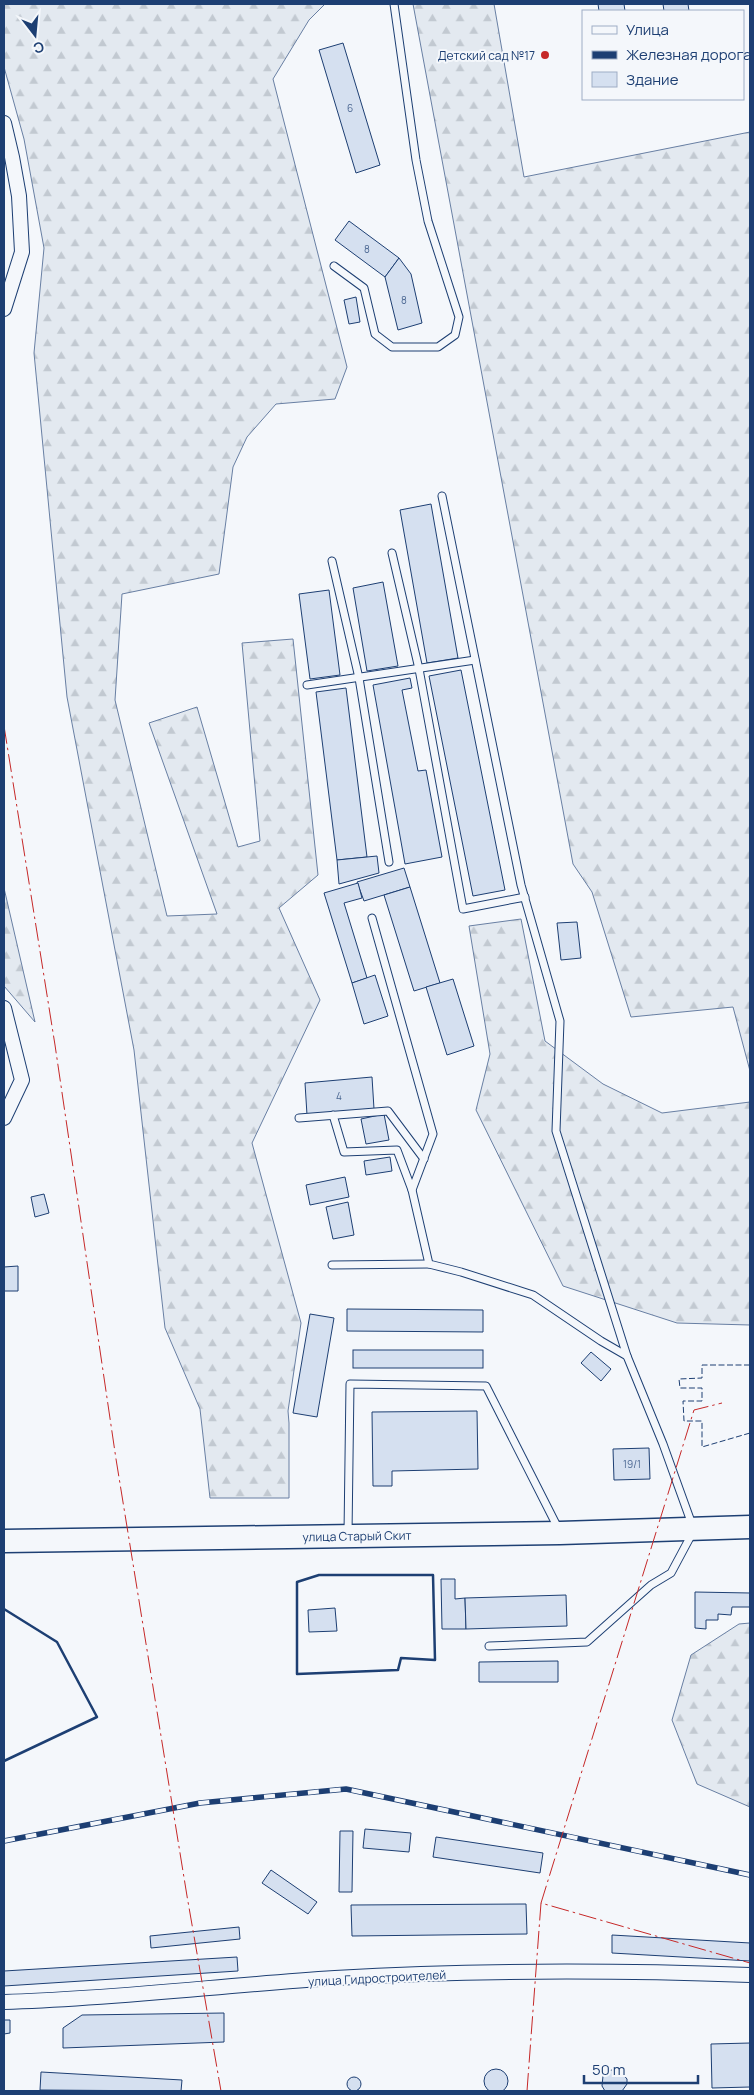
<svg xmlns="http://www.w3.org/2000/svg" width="754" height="2095" font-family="Manrope,sans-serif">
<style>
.forest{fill:url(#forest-firs);stroke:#687fa3}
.building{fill:#d5e0f0;stroke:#1d3f73}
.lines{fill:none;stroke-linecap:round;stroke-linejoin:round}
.service-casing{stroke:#1d3f73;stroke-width:9}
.minor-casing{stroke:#1d3f73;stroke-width:16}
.trunk-casing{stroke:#1d3f73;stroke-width:25}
.service{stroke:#f4f7fb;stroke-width:7}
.minor{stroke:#f4f7fb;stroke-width:14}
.trunk{stroke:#f4f7fb;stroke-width:22}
.rail-casing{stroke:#1d3f73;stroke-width:5.5}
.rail{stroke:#f4f7fb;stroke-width:4;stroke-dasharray:11;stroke-linecap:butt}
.fence{stroke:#1d3f73;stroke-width:1;stroke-dasharray:6 2.5;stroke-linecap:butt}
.wall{stroke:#1d3f73;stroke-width:2.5}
.power{stroke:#c62828;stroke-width:1;stroke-dasharray:18 4 2.5 4;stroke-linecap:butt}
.poi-dot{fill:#c62828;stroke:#f4f7fb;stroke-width:2}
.labels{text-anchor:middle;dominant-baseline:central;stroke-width:4;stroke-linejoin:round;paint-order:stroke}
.number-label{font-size:10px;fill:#4b6792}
.poi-label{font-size:12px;fill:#1d3f73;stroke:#f4f7fb;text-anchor:end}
.street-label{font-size:12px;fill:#1d3f73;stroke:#f4f7fb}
</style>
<defs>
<pattern id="forest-firs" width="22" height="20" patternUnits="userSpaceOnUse" patternTransform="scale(1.25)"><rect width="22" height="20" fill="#e3e9f0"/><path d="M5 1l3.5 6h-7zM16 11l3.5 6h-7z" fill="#c2c9d1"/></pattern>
</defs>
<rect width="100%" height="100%" fill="#f4f7fb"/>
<g class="forest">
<path d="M 4,4 L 325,4 L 309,20 L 273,79 L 347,367 L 335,399 L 276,404 L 247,437 L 233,467 L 219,574 L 122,594 L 115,700 L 167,916 L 217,914 L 149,723 L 197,707 L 238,847 L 260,841 L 242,643 L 293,639 L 318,875 L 279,908 L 320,1000 L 252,1143 L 301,1323 L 288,1411 L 289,1423 L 289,1498 L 210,1498 L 200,1409 L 165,1328 L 134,1050 L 67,697 L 34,353 L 44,248 L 24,139 L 4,67 Z"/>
<path d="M 413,4 L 494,4 L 524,177 L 750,132 L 750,1071 L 733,1007 L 631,1017 L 592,892 L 573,864 Z"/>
<path d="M 4,888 L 35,1022 L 4,986 Z"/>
<path d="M 521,919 L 545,1041 L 603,1084 L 662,1113 L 750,1102 L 750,1325 L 677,1323 L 563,1286 L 476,1110 L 490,1054 L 469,926 Z"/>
<path d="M 750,1623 L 750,1807 L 697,1784 L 672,1720 L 691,1655 L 739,1624 Z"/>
</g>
<g class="building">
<path d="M 598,4 L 624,4 L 625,11 L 599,11 Z"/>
<path d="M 663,4 L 688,4 L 689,11 L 664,11 Z"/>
<path d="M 343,43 L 380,165 L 356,173 L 319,50 Z"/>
<path d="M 349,221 L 399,258 L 385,277 L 335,240 Z"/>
<path d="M 399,258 L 411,274 L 422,323 L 398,330 L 385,277 Z"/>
<path d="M 356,297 L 360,322 L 349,324 L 344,300 Z"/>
<path d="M 431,504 L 458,658 L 427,663 L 400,510 Z"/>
<path d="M 383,582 L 398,666 L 367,671 L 353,588 Z"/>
<path d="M 329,590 L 340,675 L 310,679 L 299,594 Z"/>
<path d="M 461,670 L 505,890 L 473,896 L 429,676 Z"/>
<path d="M 410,678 L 412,688 L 402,690 L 418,771 L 426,770 L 442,857 L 405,864 L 373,685 Z"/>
<path d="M 346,688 L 367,857 L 337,860 L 316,692 Z"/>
<path d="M 377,856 L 379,873 L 339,884 L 337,860 Z"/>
<path d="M 404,868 L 410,887 L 364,901 L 357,882 Z"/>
<path d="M 358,883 L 362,898 L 344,903 L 367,978 L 352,983 L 324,893 Z"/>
<path d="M 410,887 L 440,983 L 414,991 L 384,895 Z"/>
<path d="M 577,922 L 581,958 L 561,960 L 557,923 Z"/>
<path d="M 375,975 L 388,1016 L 364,1024 L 352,983 Z"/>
<path d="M 453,979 L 474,1046 L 447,1055 L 426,987 Z"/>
<path d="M 372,1077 L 374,1109 L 307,1115 L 305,1083 Z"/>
<path d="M 384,1114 L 389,1140 L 366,1144 L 361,1119 Z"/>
<path d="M 390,1157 L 392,1171 L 366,1175 L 364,1161 Z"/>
<path d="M 345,1177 L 349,1197 L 310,1205 L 306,1185 Z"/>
<path d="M 44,1194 L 49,1213 L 35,1217 L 31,1197 Z"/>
<path d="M 348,1202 L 354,1235 L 333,1239 L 326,1207 Z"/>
<path d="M 18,1266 L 18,1291 L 4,1291 L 4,1267 Z"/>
<path d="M 347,1309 L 483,1310 L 483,1332 L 347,1331 Z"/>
<path d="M 310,1314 L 334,1318 L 317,1417 L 293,1413 Z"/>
<rect x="353" y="1350" width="130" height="18"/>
<path d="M 591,1352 L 611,1369 L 601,1381 L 581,1363 Z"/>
<path d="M 477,1411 L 478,1469 L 392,1471 L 392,1486 L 373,1486 L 372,1412 Z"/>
<path d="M 649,1448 L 650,1479 L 614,1480 L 613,1449 Z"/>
<path d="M 441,1579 L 455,1579 L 455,1599 L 465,1598 L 466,1629 L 442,1629 Z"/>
<path d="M 695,1592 L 750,1593 L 750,1607 L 732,1607 L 731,1615 L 718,1614 L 718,1620 L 706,1620 L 706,1629 L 695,1628 Z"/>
<path d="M 566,1595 L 567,1626 L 466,1629 L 465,1598 Z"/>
<path d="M 335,1608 L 337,1631 L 309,1632 L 308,1610 Z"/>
<path d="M 558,1661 L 558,1682 L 479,1682 L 479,1662 Z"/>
<path d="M 365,1829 L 411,1833 L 409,1852 L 363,1848 Z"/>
<path d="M 340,1831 L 353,1831 L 352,1892 L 339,1892 Z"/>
<path d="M 436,1837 L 543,1853 L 540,1873 L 433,1857 Z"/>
<path d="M 271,1870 L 317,1902 L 308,1914 L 262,1883 Z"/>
<path d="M 526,1904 L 527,1934 L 352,1936 L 351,1905 Z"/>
<path d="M 239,1927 L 240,1939 L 151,1948 L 150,1936 Z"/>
<path d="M 612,1935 L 750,1943 L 750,1961 L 612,1953 Z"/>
<path d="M 237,1957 L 238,1971 L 4,1986 L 4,1971 Z"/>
<path d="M 224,2013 L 224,2042 L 63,2048 L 63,2028 L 82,2015 Z"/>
<path d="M 4,2020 L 10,2020 L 10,2033 L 4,2034 Z"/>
<path d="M 750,2043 L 750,2087 L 712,2088 L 711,2044 Z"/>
<circle cx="496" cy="2081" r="12"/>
<path d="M 611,2070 L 620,2071 L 627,2079 L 627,2084 L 622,2091 L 605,2091 L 602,2086 L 603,2076 Z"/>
<path d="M 41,2072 L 182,2080 L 181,2091 L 40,2090 Z"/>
<circle cx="354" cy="2084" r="7"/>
</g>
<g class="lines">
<defs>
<g id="service">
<path d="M 334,266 L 364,288 L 375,334 L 392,347 L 438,347 L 455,335 L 459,317 L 428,221 L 416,160 L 394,4"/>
<path d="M 442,496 L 521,885 L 560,1021 L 556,1131 L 627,1356"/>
<path d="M 392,553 L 419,669 L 463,909 L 525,897"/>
<path d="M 332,561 L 359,678 L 389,862"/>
<path d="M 307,685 L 475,660"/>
<path d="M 372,918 L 433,1134 L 412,1190 L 429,1264 L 461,1272 L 533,1295 L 601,1341 L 627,1356 L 663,1444 L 694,1530 L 671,1573 L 651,1585 L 587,1642 L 489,1646"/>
<path d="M 333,1115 L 344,1152 L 397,1150 L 412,1190"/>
<path d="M 299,1118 L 388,1111 L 424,1159"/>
<path d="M 332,1265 L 429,1264"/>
<path d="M 348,1534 L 350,1384 L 486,1386 L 559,1530"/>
</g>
<g id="minor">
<path d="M 4,123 L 12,157 L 19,196 L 22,252 L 4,309"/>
<path d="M 4,1008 L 22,1080 L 4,1118"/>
<path d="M 4,2002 C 115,1999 224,1985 335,1978 C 472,1970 613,1970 750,1975"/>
</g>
<path id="trunk" d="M 4,1541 L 560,1533 L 750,1527"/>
</defs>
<use href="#service" class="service-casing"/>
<use href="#minor" class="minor-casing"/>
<use href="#trunk" class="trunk-casing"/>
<use href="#service" class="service"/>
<use href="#minor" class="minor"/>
<use href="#trunk" class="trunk"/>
<defs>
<path id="rail" d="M 4,1841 L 200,1803 L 346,1789 L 750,1875"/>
</defs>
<use href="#rail" class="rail-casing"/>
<use href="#rail" class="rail"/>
<path class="fence" d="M 750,1365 L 702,1365 L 702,1378 L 679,1379 L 680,1388 L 702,1388 L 702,1401 L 683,1401 L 684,1421 L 702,1421 L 702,1447 L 750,1433"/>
<g class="wall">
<path d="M 319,1575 L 433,1575 L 435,1660 L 401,1658 L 398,1670 L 297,1674 L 297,1582 Z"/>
<path d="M 4,1609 L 57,1642 L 97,1717 L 4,1761"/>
</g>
<g class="power">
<path d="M 4,726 L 55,1045 L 116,1459 L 187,1896 L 221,2091"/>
<path d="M 541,1903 L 694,1410 L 722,1403"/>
<path d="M 527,2091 L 541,1903 L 750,1963"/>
</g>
</g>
<circle class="poi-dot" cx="545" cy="55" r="5"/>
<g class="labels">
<g class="number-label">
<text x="350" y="108">6</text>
<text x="367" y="249">8</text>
<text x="404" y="300">8</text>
<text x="339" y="1096">4</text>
<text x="632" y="1464">19/1</text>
</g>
<g class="poi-label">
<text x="535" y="55">Детский сад №17</text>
</g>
<g class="street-label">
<text transform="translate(357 1536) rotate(-1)">улица Старый Скит</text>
<text transform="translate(377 1978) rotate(-3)">улица Гидростроителей</text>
</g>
</g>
<rect width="754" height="2095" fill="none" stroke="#1d3f73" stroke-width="10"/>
<rect x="582" y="10" width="162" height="90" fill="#f4f7fb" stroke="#9eadc5"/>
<rect x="592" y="26" width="25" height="8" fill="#f4f7fb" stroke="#9eadc5"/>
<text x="626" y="35" font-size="15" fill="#1d3f73">Улица</text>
<rect x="592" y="51" width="25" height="8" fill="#1d3f73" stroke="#9eadc5"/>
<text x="626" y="60" font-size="15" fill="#1d3f73">Железная дорога</text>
<rect x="592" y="72" width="25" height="15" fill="#d5e0f0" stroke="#9eadc5"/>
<text x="626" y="85" font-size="15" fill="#1d3f73">Здание</text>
<g transform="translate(35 35) rotate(164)" stroke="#f4f7fb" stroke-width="4" paint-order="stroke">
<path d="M0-4L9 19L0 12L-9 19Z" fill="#1d3f73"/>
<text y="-8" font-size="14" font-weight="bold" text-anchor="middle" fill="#1d3f73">С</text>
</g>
<path d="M584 2075v8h114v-8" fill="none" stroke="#1d3f73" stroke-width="2.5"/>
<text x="592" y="2075" font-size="15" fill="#1d3f73" stroke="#f4f7fb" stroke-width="4" paint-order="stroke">50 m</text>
</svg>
